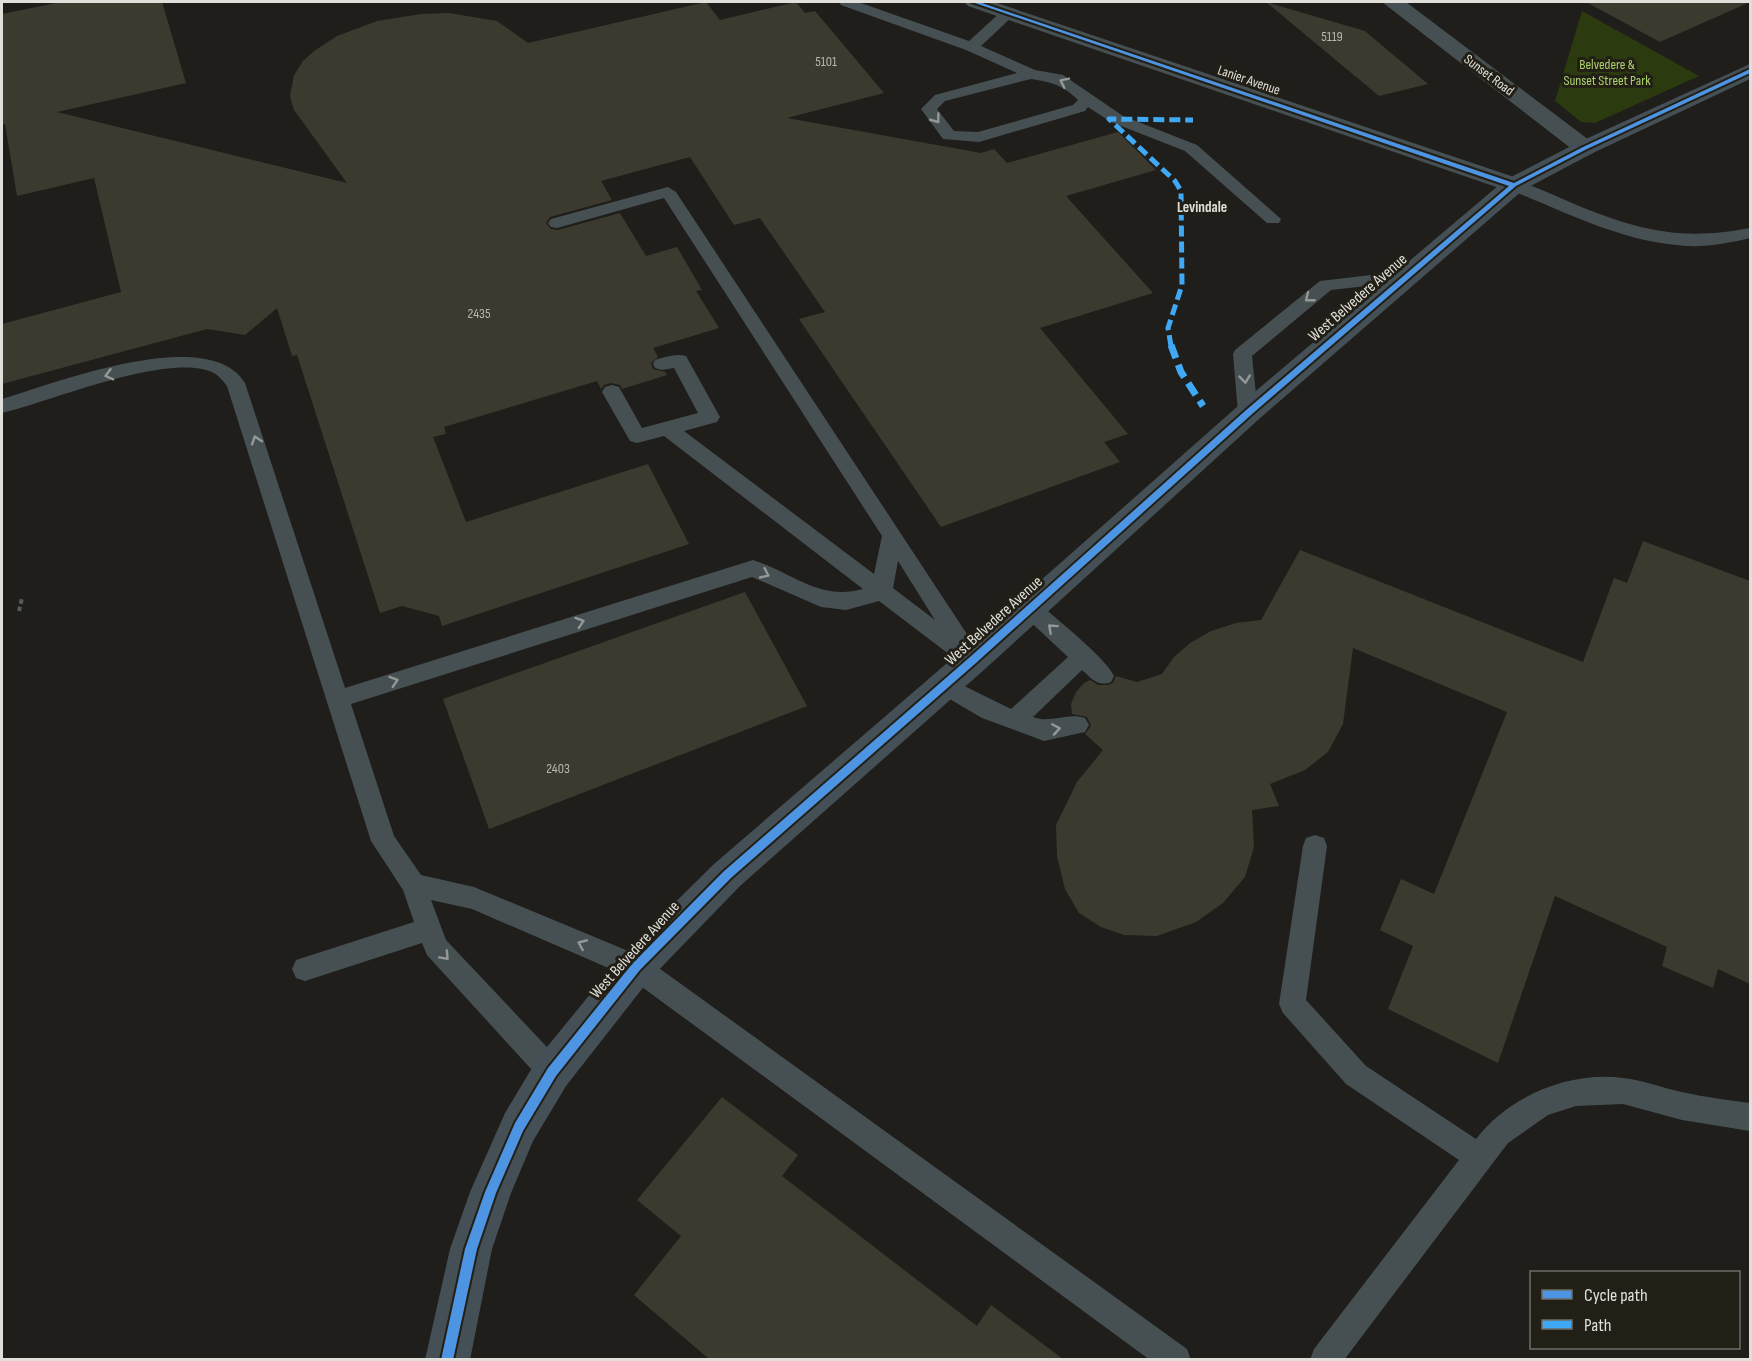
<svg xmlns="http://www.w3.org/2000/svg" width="1752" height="1361" font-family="'Sofia Sans Condensed',sans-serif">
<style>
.green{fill:#2c3a0f}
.building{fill:#3c392f}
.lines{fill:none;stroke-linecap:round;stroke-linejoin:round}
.path{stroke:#555a5b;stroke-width:4;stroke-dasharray:4.5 3;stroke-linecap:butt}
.lane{fill:#465053;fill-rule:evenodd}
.street{fill:#465053;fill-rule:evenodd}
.secondary{fill:#445056;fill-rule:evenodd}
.quiet-far1{stroke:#3fa9f5;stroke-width:5;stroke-dasharray:11 5;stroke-linecap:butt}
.quiet{stroke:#3fa9f5;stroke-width:7;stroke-dasharray:14 7;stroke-linecap:butt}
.cycleway-casing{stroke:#221f17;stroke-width:4}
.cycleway{fill:#4d94e3;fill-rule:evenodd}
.oneway{stroke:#949896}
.labels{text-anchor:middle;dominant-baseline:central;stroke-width:6;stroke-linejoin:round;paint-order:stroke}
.number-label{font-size:14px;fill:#b8b6ae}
.far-park-label{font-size:14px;fill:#acd369;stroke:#221f17}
.far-street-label{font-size:14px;fill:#e1dfd9;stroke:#221f17}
.far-neighbourhood-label{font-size:15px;font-weight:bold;fill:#e1dfd9;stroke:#221f17}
.street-label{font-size:16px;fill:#e1dfd9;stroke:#221f17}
</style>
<rect width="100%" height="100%" fill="#1f1e1a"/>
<path class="green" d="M 1582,11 L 1699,76 L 1595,123 L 1581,122 L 1555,101 Z"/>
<g class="building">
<path d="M 61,2 L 162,2 L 186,83 L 57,112 L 347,183 L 294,110 L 290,96 L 294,75 L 303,61 L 314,51 L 337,36 L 377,21 L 421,14 L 449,13 L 497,21 L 528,43 L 706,2 L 720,20 L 796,2 L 805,13 L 815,11 L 884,93 L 787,118 L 981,153 L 994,149 L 1007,163 L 1118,132 L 1156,170 L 1066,196 L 1153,293 L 1040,328 L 1128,434 L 1104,442 L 1120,462 L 941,527 L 799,319 L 825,312 L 760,218 L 734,225 L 690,157 L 601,181 L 612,200 L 550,217 L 546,223 L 551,229 L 558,230 L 620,213 L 646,256 L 677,247 L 702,290 L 696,291 L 719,328 L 653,348 L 658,357 L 651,363 L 653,369 L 665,372 L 667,375 L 622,389 L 620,385 L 611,383 L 604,385 L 601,389 L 597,381 L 444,427 L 446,434 L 433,437 L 466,522 L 648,464 L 689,544 L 442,626 L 439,616 L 402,606 L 380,613 L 297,355 L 292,356 L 277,308 L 245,335 L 207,329 L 2,384 L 2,324 L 121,292 L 94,178 L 17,196 L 5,124 L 2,125 L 2,14 Z"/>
<path d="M 1266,2 L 1365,31 L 1428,84 L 1379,96 Z"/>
<path d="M 1586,2 L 1750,2 L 1660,42 Z"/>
<path d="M 1643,541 L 1750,581 L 1750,984 L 1718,969 L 1713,988 L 1662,966 L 1667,947 L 1555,896 L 1498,1063 L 1388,1009 L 1413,946 L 1380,930 L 1401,879 L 1434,894 L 1507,712 L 1353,648 L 1343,724 L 1328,752 L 1305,770 L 1270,784 L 1279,806 L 1252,810 L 1254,847 L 1245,877 L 1223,903 L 1196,922 L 1157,936 L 1124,935 L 1101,927 L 1079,913 L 1065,889 L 1057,856 L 1056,825 L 1077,782 L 1103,750 L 1085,734 L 1091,726 L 1087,717 L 1072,714 L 1071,704 L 1076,692 L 1084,683 L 1090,680 L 1098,685 L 1107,685 L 1113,683 L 1116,676 L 1137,682 L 1162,674 L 1174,657 L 1190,643 L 1211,631 L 1236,623 L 1261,620 L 1300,550 L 1583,662 L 1614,578 L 1627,583 Z"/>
<path d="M 745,592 L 807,706 L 489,829 L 443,699 Z"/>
<path d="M 722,1097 L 798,1155 L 782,1176 L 977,1326 L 991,1305 L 1063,1359 L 709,1359 L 634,1295 L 681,1236 L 637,1200 Z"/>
</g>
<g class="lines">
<path class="path" d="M 19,611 L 22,598"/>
<g class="lane">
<path d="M 839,2 L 858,2 L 969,41 L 1003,10 L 1013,10 L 1015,13 L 1013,16 L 981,46 L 1035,70 L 1063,75 L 1123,116 L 1197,145 L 1281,219 L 1279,223 L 1267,223 L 1185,151 L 1111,122 L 1088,107 L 1085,111 L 979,142 L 943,139 L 921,109 L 935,95 L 1017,73 L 966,50 L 841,5 ZM 1031,79 C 1051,82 1063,85 1078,100 L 1073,105 L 978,132 L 954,131 L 937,109 L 945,101 Z"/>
<path d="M 1514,180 C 1536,186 1557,197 1579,206 C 1641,231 1683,241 1750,228 L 1750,238 C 1729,243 1708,247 1687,246 C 1624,243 1565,212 1508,189 L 1506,185 Z"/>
<path d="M 668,187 L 676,192 L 984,660 L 981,666 C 967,671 966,662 954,658 L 879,601 L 846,610 L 821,607 L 752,577 L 351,704 L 394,836 L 421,875 L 474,887 L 645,958 L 1187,1349 L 1191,1360 L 1150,1360 L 627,976 L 472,909 L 431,900 L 446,940 L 562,1063 L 566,1072 L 562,1081 L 552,1085 L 542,1081 L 427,955 L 422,943 L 305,981 L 296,978 L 292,969 L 296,960 L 414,922 L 403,890 L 371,841 L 227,386 C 223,381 219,376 214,373 C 169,351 50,402 2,413 L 2,399 C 55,383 209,323 245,383 L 345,688 L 753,560 C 794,573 819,601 863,589 L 664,436 L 637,443 L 630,441 L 602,392 L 605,387 L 612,385 L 619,387 L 642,428 L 698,413 L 674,368 L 662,370 L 655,368 L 653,364 L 655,360 C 665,357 676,353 686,356 L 720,417 L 717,422 L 684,431 L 874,574 L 882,536 L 664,198 L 557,228 L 551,227 L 548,223 L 551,219 ZM 898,561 L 935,620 L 893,588 Z"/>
<path d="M 1405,271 L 1411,273 L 1414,277 L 1411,281 L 1331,290 L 1252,356 L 1258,413 L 1255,418 L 1248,420 L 1241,418 L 1238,413 L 1233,354 L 1235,350 L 1320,281 Z"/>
<path d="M 1031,601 L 1039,603 C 1057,620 1105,657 1114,676 L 1111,682 C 1098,687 1092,679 1082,670 L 1033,717 C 1051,724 1068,712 1085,718 L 1089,725 L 1085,732 L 1044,741 L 982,718 L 936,691 L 933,685 L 936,679 L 944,676 L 1011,709 L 1068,657 L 1023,615 L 1020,609 L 1023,603 Z"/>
<path d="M 1315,835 L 1324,838 L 1327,846 L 1306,1000 L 1366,1066 L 1476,1139 C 1509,1096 1569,1071 1623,1078 C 1643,1080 1662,1088 1682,1092 C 1704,1097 1727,1100 1750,1103 L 1750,1131 L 1682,1120 L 1623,1104 L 1576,1106 L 1548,1115 L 1508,1143 L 1344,1360 L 1310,1360 L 1314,1349 L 1459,1160 L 1346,1084 L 1283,1013 L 1279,1004 L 1303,846 L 1306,838 Z"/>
</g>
<g class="street">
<path d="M 964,2 L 994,2 L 1523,180 L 1526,185 L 1523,190 L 1514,192 L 1505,190 L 968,6 Z"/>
<path d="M 1382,2 L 1406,2 L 1593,143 L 1597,148 L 1593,153 L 1585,155 L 1577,153 Z"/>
</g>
<path class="secondary" d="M 1750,64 L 1750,79 L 1593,153 L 1523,190 L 1258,420 L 985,669 L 740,886 L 649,980 L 566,1086 L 533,1141 L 511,1193 L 492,1249 L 470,1360 L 425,1360 L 450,1249 L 470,1192 L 505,1113 L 538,1058 L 623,954 L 714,864 L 961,651 L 1238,406 L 1505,180 L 1577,143 Z"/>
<path class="quiet-far1" d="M 1171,346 L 1168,328 L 1182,285 L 1181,191 L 1175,181 L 1109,119 L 1193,120"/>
<path class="quiet" d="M 1171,345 L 1181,372 L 1203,406"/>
<defs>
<path id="cycleway" d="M 972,2 L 979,2 L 1514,183 L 1583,147 L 1748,70 L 1750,69 L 1750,73 L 1587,149 L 1516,186 L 1251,415 L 976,663 L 731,878 L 640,970 L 556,1076 L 523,1131 L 496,1193 L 477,1249 L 453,1360 L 441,1360 L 465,1249 L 485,1192 L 515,1123 L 548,1068 L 632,964 L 723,872 L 970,657 L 1245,411 L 1509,186 Z"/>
</defs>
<use href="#cycleway" class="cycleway-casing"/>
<use href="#cycleway" class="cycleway"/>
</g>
<defs><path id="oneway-chevron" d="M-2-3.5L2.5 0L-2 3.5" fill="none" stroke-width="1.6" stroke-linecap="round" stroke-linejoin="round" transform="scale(1.5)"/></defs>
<g class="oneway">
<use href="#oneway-chevron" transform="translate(1064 82) rotate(-154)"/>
<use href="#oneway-chevron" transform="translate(936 119) rotate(53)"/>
<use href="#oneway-chevron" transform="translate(1309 298) rotate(142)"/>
<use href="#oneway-chevron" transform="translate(109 375) rotate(165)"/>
<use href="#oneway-chevron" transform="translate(1245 379) rotate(84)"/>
<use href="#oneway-chevron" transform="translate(256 440) rotate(-108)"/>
<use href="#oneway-chevron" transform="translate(765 574) rotate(25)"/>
<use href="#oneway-chevron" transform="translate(580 622) rotate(-18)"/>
<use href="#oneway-chevron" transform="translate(1052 628) rotate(-138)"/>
<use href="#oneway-chevron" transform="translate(394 681) rotate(-18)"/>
<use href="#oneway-chevron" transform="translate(1056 729) rotate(-9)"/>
<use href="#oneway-chevron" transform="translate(582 944) rotate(-157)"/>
<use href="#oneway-chevron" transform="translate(445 956) rotate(47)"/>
</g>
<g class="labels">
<g class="number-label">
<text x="1332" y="36">5119</text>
<text x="826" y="61">5101</text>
<text x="479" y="313">2435</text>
<text x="558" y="768">2403</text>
</g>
<g class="far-park-label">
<text x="1607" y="64">Belvedere &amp;<tspan x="1607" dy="16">Sunset Street Park</tspan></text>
</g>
<g class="far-street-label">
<text transform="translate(1489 75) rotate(37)">Sunset Road</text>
<text transform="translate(1249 80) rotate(19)">Lanier Avenue</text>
</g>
<g class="far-neighbourhood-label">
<text x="1202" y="207">Levindale</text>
</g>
<g class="street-label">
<text transform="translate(1358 298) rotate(-41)">West Belvedere Avenue</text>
<text transform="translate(994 621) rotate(-42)">West Belvedere Avenue</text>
<text transform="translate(635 950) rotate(-48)">West Belvedere Avenue</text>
</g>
</g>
<rect width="1752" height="1361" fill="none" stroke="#e1dfd9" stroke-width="6"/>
<rect x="1530" y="1271" width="210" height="78" fill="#221f17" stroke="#6e6c65" stroke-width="1.5"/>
<rect x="1542" y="1290" width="30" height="9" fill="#4d94e3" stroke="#6e6c65" stroke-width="1.5"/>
<text x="1584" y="1301" font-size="18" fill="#e1dfd9">Cycle path</text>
<rect x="1542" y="1320" width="30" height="9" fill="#3fa9f5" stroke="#6e6c65" stroke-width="1.5"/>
<text x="1584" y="1331" font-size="18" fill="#e1dfd9">Path</text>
</svg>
